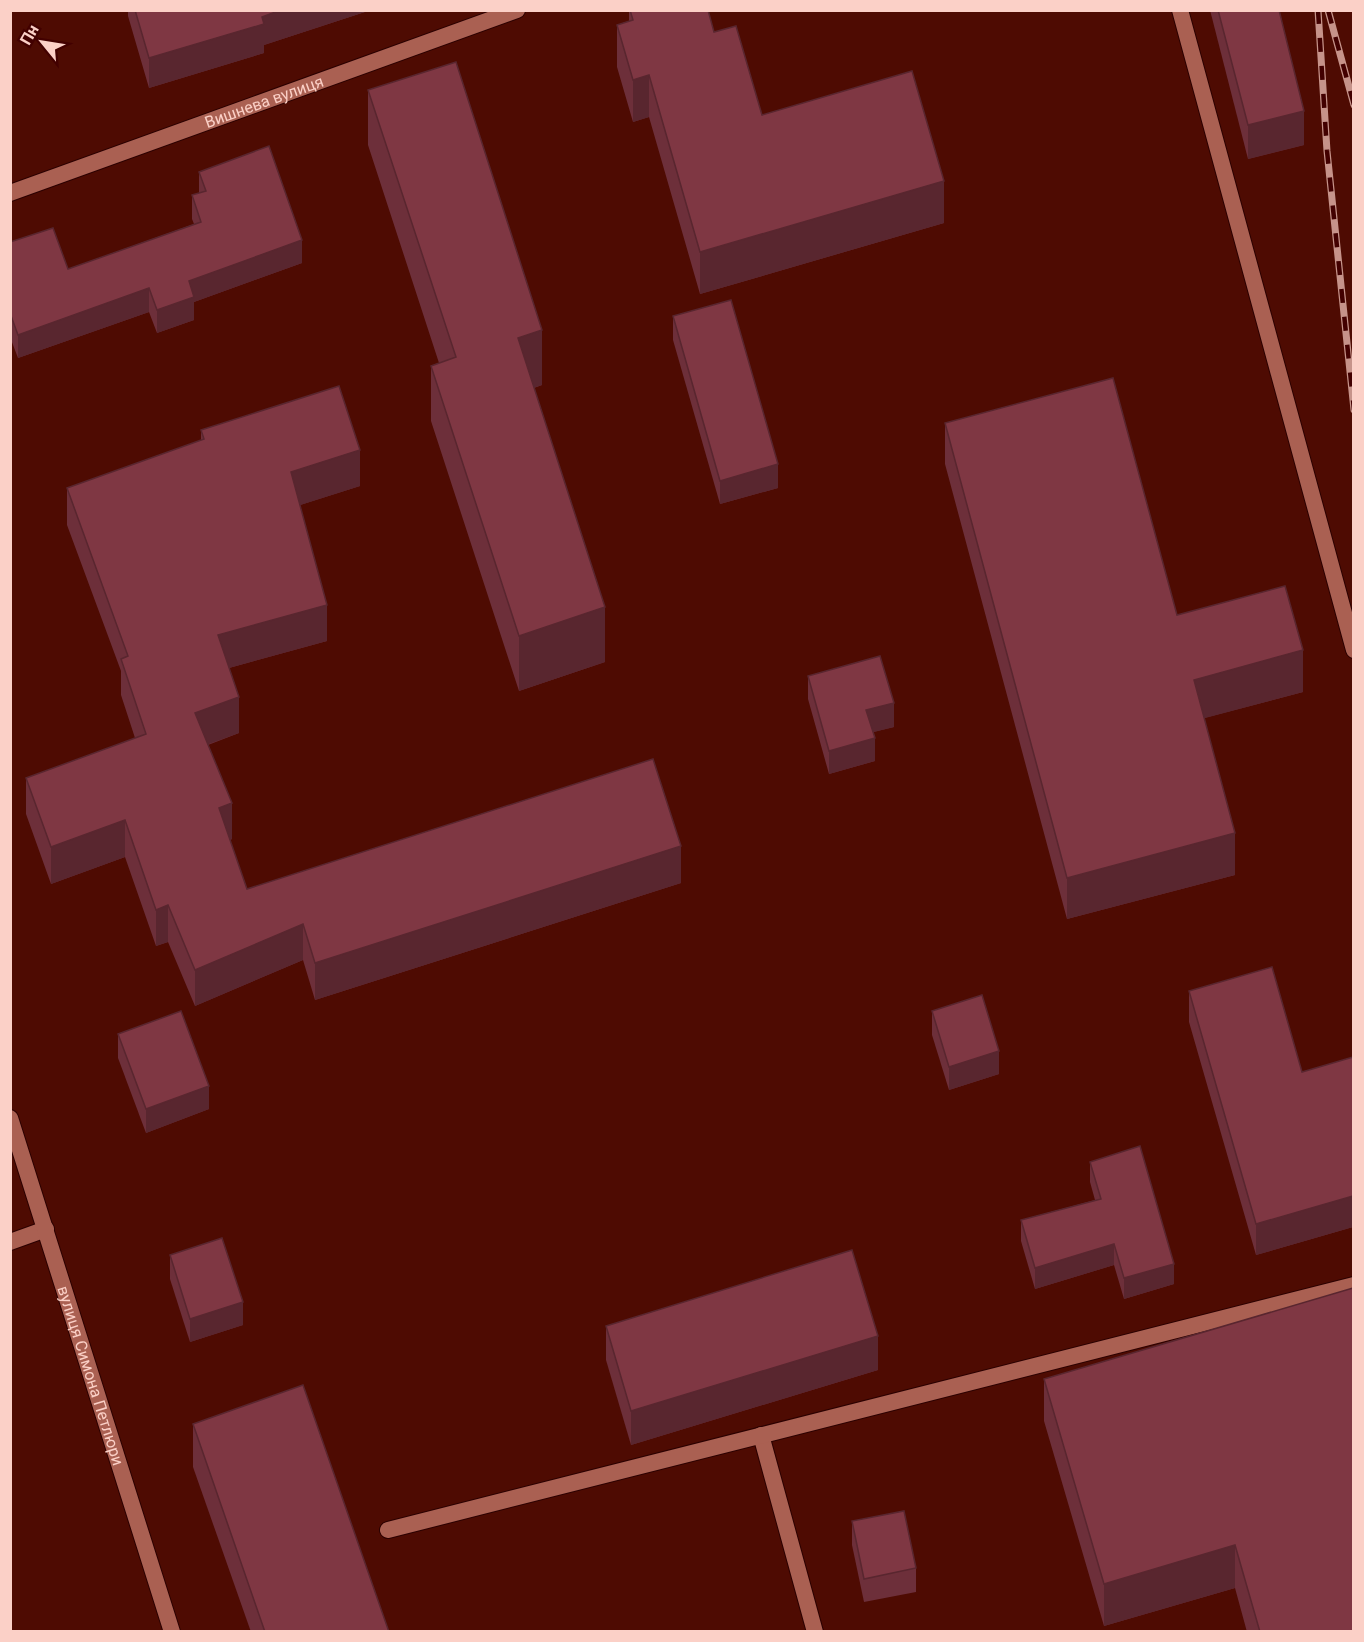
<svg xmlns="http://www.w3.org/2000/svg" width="1364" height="1642" font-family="Roboto,sans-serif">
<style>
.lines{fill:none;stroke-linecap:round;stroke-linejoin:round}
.service-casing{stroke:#2b0000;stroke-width:18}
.minor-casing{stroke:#2b0000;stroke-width:18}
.secondary-casing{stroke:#2b0000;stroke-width:18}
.service{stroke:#aa6052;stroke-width:16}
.minor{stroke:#aa6052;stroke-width:16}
.secondary{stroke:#aa6052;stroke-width:16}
.rail-casing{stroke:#c6938a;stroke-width:7}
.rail{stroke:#420000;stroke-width:4.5;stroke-dasharray:14;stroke-linecap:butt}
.wall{fill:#6d2f3a}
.shaded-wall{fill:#59262f}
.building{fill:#7f3743;stroke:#59262f;stroke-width:1.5}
.labels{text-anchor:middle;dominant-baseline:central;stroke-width:6;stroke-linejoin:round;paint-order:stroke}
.street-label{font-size:16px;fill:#fbd0c7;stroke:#420000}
</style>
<rect width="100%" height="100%" fill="#4e0b02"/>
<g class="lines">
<defs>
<g id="service">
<path d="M 1180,10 L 1354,650"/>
<path d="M 761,1435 L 815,1632"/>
<path d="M 388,1530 L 1354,1285"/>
</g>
<g id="minor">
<path id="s1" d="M 10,193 L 517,10"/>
<path d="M 10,1242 L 46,1229"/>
</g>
<g id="secondary">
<path id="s2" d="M 10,1118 L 172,1632"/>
</g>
</defs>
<use href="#service" class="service-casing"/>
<use href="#minor" class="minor-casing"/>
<use href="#secondary" class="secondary-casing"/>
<use href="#service" class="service"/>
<use href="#minor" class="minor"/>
<use href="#secondary" class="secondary"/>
<defs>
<g id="rail">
<path d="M 1318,10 L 1327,151 L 1354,410"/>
<path d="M 1328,10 L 1354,105"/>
</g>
</defs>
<use href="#rail" class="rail-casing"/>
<use href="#rail" class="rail"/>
</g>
<g class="wall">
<path d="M 128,10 L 371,10 L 264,45 L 264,53 L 149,88 L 128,16 Z"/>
<path d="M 629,10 L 708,10 L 714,32 L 762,115 L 944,223 L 700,294 L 649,117 L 633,122 L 617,67 L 617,25 L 629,21 Z"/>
<path d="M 1210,10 L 1279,10 L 1304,145 L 1248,159 Z"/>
<path d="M 368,90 L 542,385 L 534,388 L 605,662 L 519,691 L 431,421 L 431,366 L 439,363 L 368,145 Z"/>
<path d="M 199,172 L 302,263 L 194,302 L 194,320 L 157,333 L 149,312 L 18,358 L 10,337 L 10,242 L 68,269 L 194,224 L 192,219 L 192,195 L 199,193 Z"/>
<path d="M 673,316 L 778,488 L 720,504 L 673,340 Z"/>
<path d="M 945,423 L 1177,615 L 1303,692 L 1204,718 L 1235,875 L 1067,919 L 945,464 Z"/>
<path d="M 201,430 L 360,486 L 300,505 L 327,641 L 229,668 L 239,733 L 208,745 L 232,839 L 230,840 L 247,889 L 681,883 L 315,1000 L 303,960 L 195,1006 L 168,942 L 156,946 L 125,857 L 51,884 L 26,814 L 26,778 L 135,738 L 121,695 L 121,671 L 67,525 L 67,488 L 201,440 Z"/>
<path d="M 808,676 L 894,727 L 873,732 L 875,761 L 829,774 L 808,699 Z"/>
<path d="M 1189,991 L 1302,1072 L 1353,1057 L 1353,1227 L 1256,1255 L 1189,1022 Z"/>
<path d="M 932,1011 L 999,1074 L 949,1090 L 932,1035 Z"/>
<path d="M 118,1034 L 209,1109 L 146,1133 L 118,1058 Z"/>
<path d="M 1090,1162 L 1174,1284 L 1124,1299 L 1114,1265 L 1035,1289 L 1021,1241 L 1021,1220 L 1095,1200 L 1090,1182 Z"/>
<path d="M 170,1255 L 243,1325 L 190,1342 L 170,1279 Z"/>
<path d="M 606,1326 L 878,1370 L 631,1445 L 606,1360 Z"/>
<path d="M 1044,1379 L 1353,1632 L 1247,1632 L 1235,1588 L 1104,1626 L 1044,1421 Z"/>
<path d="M 193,1424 L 389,1632 L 251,1632 L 193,1467 Z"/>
<path d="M 852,1521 L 916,1568 L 916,1592 L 864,1602 L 852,1545 Z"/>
</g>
<g class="shaded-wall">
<path d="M 281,10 L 371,10 L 264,45 L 264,53 L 149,88 L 149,58 Z"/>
<path d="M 649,75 L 649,117 L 633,122 L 633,80 Z"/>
<path d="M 1304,111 L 1304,145 L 1248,159 L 1248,125 Z"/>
<path d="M 944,181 L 944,223 L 700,294 L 700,252 Z"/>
<path d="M 302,240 L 302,263 L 194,302 L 194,320 L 157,333 L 157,310 L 189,281 Z"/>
<path d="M 149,288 L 149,312 L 18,358 L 18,335 Z"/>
<path d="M 542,330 L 542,385 L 518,393 L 518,338 Z"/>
<path d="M 360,450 L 360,486 L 291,508 L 291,472 Z"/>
<path d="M 778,464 L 778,488 L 720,504 L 720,481 Z"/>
<path d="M 327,605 L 327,641 L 218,671 L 218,635 Z"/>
<path d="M 605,607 L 605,662 L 519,691 L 519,636 Z"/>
<path d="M 1303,650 L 1303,692 L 1194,721 L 1194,680 Z"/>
<path d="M 239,697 L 239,733 L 195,749 L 195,713 Z"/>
<path d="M 894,703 L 894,727 L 866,734 L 866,710 Z"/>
<path d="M 875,738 L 875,761 L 829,774 L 829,751 Z"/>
<path d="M 232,803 L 232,839 L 219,844 L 219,808 Z"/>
<path d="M 125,820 L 125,857 L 51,884 L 51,847 Z"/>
<path d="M 1235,833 L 1235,875 L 1067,919 L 1067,878 Z"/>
<path d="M 681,846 L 681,883 L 315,1000 L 315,963 Z"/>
<path d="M 168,905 L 168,942 L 156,946 L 156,910 Z"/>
<path d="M 303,924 L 303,960 L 195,1006 L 195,970 Z"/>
<path d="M 999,1051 L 999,1074 L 949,1090 L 949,1067 Z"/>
<path d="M 209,1086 L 209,1109 L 146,1133 L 146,1109 Z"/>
<path d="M 1353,1196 L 1353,1227 L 1256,1255 L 1256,1224 Z"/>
<path d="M 1114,1244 L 1114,1265 L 1035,1289 L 1035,1268 Z"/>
<path d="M 1174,1264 L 1174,1284 L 1124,1299 L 1124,1278 Z"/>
<path d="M 243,1302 L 243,1325 L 190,1342 L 190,1319 Z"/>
<path d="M 878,1336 L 878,1370 L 631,1445 L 631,1411 Z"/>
<path d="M 1235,1545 L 1235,1588 L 1104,1626 L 1104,1584 Z"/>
</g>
<g class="building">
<path d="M 135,10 L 281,10 L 262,17 L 264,24 L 149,58 Z"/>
<path d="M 630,10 L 708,10 L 714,32 L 736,26 L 762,115 L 912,71 L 944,181 L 700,252 L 649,75 L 633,80 L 617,25 L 633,20 Z"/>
<path d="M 1218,10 L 1279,10 L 1304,111 L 1248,125 Z"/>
<path d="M 456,62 L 542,330 L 518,338 L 605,607 L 519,636 L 431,366 L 456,357 L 368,90 Z"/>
<path d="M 269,146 L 302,240 L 189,281 L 194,297 L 157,310 L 149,288 L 18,335 L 10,313 L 10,242 L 53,228 L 68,269 L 201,222 L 192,195 L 206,191 L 199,172 Z"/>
<path d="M 731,300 L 778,464 L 720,481 L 673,316 Z"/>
<path d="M 1113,378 L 1177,615 L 1285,586 L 1303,650 L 1194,680 L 1235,833 L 1067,878 L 945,423 Z"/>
<path d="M 339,386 L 360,450 L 291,472 L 327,605 L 218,635 L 239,697 L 195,713 L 232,803 L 219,808 L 247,889 L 653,759 L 681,846 L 315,963 L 303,924 L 195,970 L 168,905 L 156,910 L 125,820 L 51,847 L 26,778 L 146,734 L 121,659 L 128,656 L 67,488 L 204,439 L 201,430 Z"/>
<path d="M 880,656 L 894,703 L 866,710 L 875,738 L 829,751 L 808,676 Z"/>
<path d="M 1272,967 L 1302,1072 L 1353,1057 L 1353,1196 L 1256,1224 L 1189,991 Z"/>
<path d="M 982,995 L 999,1051 L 949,1067 L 932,1011 Z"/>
<path d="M 181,1011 L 209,1086 L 146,1109 L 118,1034 Z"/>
<path d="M 1140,1146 L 1174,1264 L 1124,1278 L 1114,1244 L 1035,1268 L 1021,1220 L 1101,1199 L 1090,1162 Z"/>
<path d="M 222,1238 L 243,1302 L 190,1319 L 170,1255 Z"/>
<path d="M 852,1250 L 878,1336 L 631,1411 L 606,1326 Z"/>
<path d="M 1353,1288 L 1353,1632 L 1260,1632 L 1235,1545 L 1104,1584 L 1044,1379 Z"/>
<path d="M 303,1385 L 389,1632 L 265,1632 L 193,1424 Z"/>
<path d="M 904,1511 L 916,1568 L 864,1579 L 852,1521 Z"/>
</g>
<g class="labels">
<g class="street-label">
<text stroke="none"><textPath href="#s1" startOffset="270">Вишнева вулиця</textPath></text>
<text stroke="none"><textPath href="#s2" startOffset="270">вулиця Симона Петлюри</textPath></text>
</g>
</g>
<rect width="1364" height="1642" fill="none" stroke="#fbd0c7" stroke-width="24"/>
<g transform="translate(42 42) rotate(300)" stroke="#420000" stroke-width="4.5" paint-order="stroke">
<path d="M0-4.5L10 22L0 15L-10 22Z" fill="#fbd0c7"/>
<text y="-9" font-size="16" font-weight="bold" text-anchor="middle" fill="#fbd0c7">Пн</text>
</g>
</svg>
